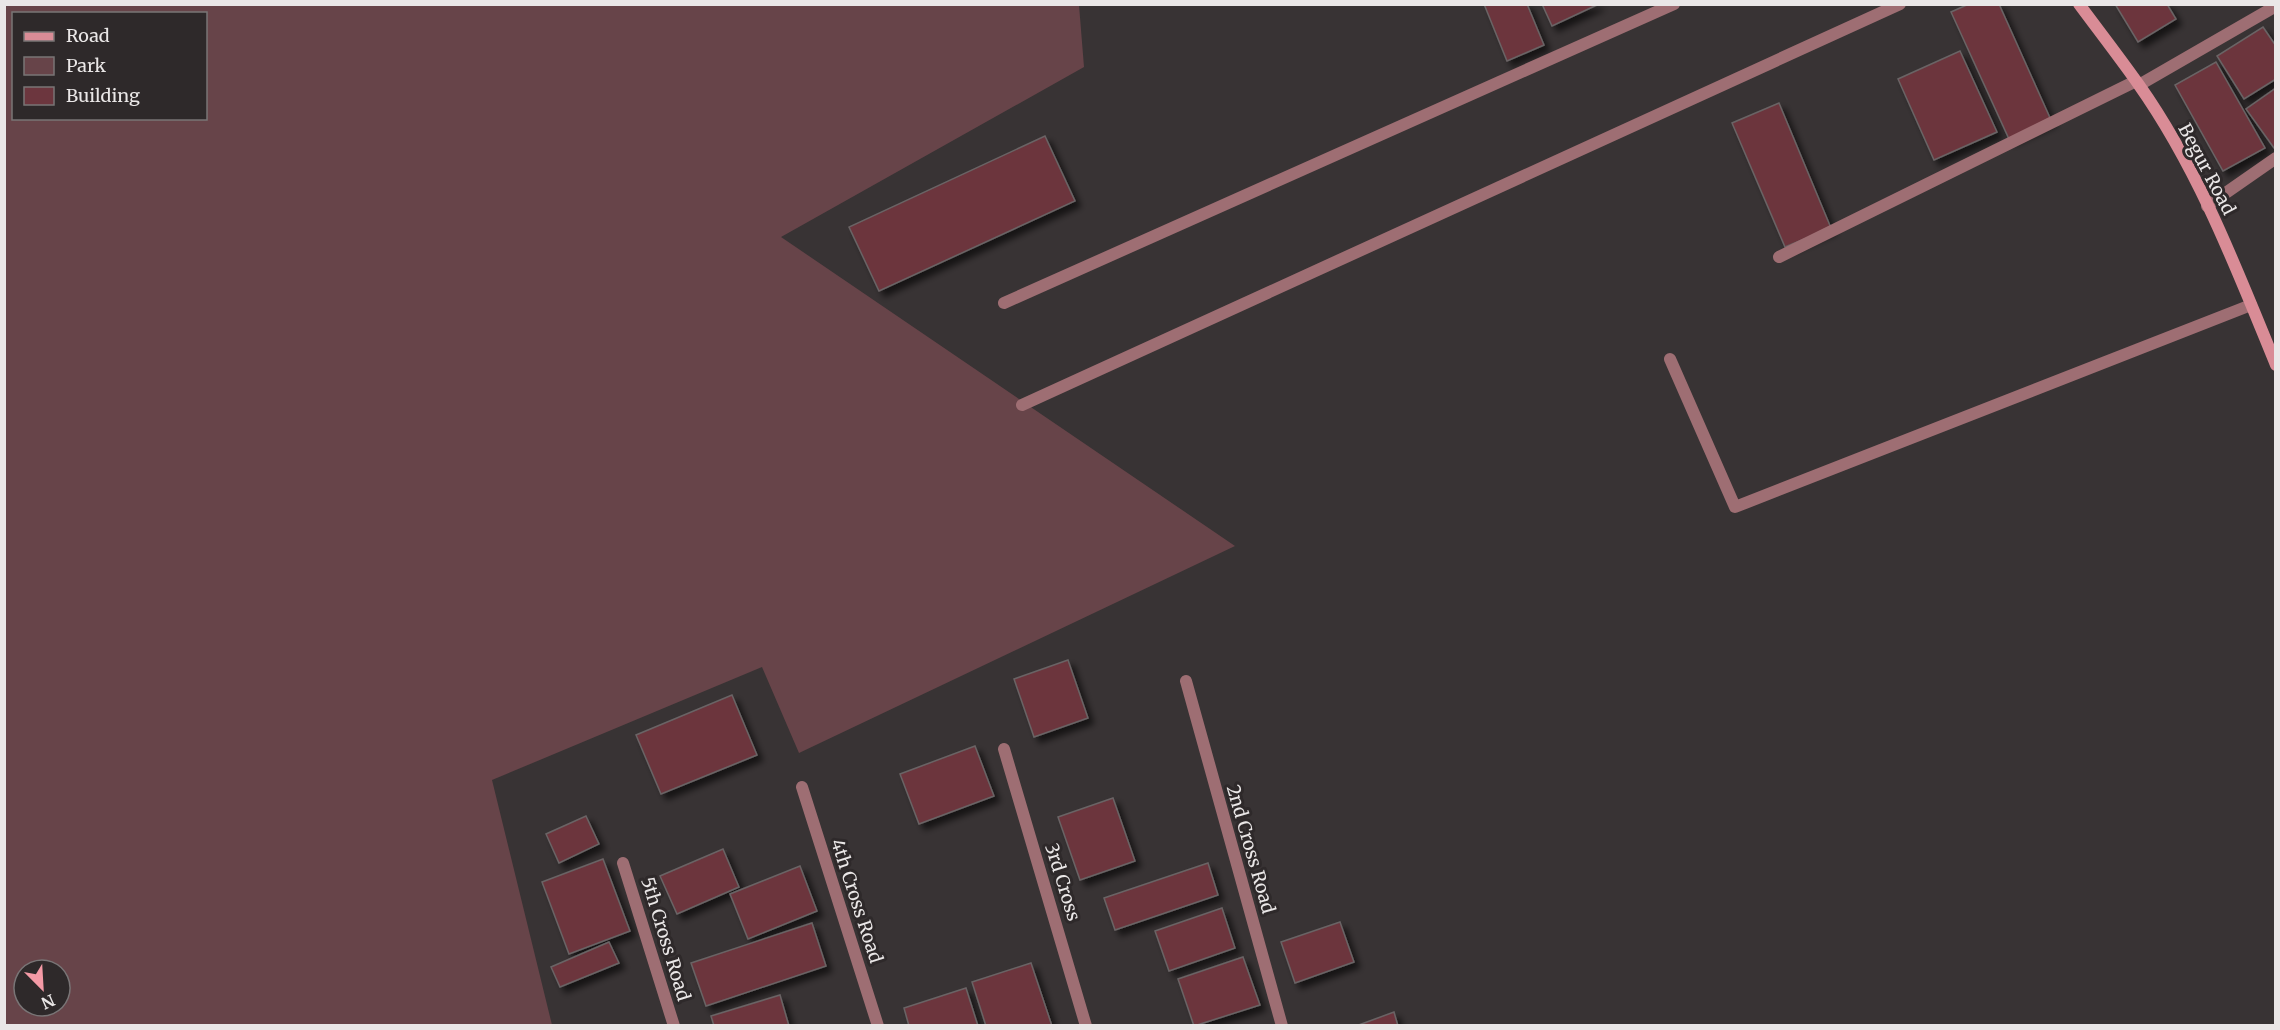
<svg xmlns="http://www.w3.org/2000/svg" width="2280" height="1030" font-family="Merriweather,serif">
<style>
.green{fill:#674449;fill-rule:evenodd}
.building{fill:#6c363e;stroke:#6a6465;stroke-width:1.5;filter:url(#shadow)}
.lines{fill:none;stroke-linecap:round;stroke-linejoin:round}
.service{stroke:#9e6e73;stroke-width:12}
.minor{stroke:#9e6e73;stroke-width:12}
.tertiary{stroke:#9e6e73;stroke-width:12}
.secondary{stroke:#d98c96;stroke-width:12}
.labels{text-anchor:middle;dominant-baseline:central;stroke-width:6;stroke-linejoin:round;paint-order:stroke}
.street-label{font-size:18px;fill:#eae7e7;stroke:#2e292a}
</style>
<defs>
<filter id="shadow"><feDropShadow dx="5.5" dy="5.5" stdDeviation="3" flood-color="#0009"/></filter>
</defs>
<rect width="100%" height="100%" fill="#383334"/>
<path class="green" d="M 5,5 L 1079,5 L 1084,67 L 781,237 L 1235,546 L 799,753 L 762,667 L 492,780 L 552,1025 L 5,1026 ZM 14,14 L 206,14 L 206,118 L 14,118 ZM 24,970 L 60,970 L 60,1006 L 24,1006 Z"/>
<g class="building">
<path d="M 1484,4 L 1527,4 L 1544,45 L 1507,61 Z"/>
<path d="M 1542,4 L 1599,4 L 1552,26 Z"/>
<path d="M 1969,4 L 1999,4 L 2051,120 L 2009,139 L 1951,12 Z"/>
<path d="M 2115,4 L 2167,4 L 2176,19 L 2138,42 Z"/>
<path d="M 2263,27 L 2276,46 L 2276,79 L 2244,99 L 2217,56 Z"/>
<path d="M 1960,51 L 1997,132 L 1934,160 L 1898,79 Z"/>
<path d="M 2216,62 L 2265,148 L 2223,171 L 2175,85 Z"/>
<path d="M 2276,88 L 2276,148 L 2274,148 L 2246,109 Z"/>
<path d="M 1779,103 L 1831,228 L 1785,247 L 1732,123 Z"/>
<path d="M 1045,136 L 1075,201 L 879,291 L 849,227 Z"/>
<path d="M 1068,660 L 1088,718 L 1034,737 L 1014,679 Z"/>
<path d="M 732,695 L 757,755 L 661,794 L 636,735 Z"/>
<path d="M 975,746 L 994,796 L 919,824 L 900,774 Z"/>
<path d="M 1113,798 L 1135,861 L 1080,880 L 1058,817 Z"/>
<path d="M 586,816 L 599,844 L 559,863 L 546,834 Z"/>
<path d="M 723,849 L 739,887 L 677,914 L 660,876 Z"/>
<path d="M 603,859 L 630,931 L 569,954 L 542,882 Z"/>
<path d="M 1208,863 L 1218,895 L 1115,930 L 1104,898 Z"/>
<path d="M 800,866 L 817,911 L 748,939 L 730,894 Z"/>
<path d="M 1222,908 L 1235,948 L 1169,971 L 1155,931 Z"/>
<path d="M 1340,922 L 1354,962 L 1295,983 L 1281,942 Z"/>
<path d="M 812,923 L 826,966 L 706,1006 L 691,963 Z"/>
<path d="M 609,942 L 619,963 L 560,987 L 551,967 Z"/>
<path d="M 1243,957 L 1260,1005 L 1194,1026 L 1178,979 Z"/>
<path d="M 1031,963 L 1052,1026 L 986,1026 L 972,982 Z"/>
<path d="M 966,988 L 978,1026 L 909,1026 L 904,1008 Z"/>
<path d="M 780,995 L 789,1026 L 714,1026 L 711,1016 Z"/>
<path d="M 1394,1012 L 1398,1026 L 1356,1026 Z"/>
</g>
<g class="lines">
<g class="service">
<path d="M 1779,257 L 2136,81"/>
<path d="M 1670,359 L 1735,507 L 2251,305"/>
</g>
<g class="minor">
<path d="M 2207,206 L 2276,158"/>
<path d="M 1004,303 L 1674,4"/>
<path d="M 1022,405 L 1900,4"/>
<path d="M 1186,681 L 1282,1026"/>
<path d="M 1004,749 L 1086,1026"/>
<path d="M 802,787 L 878,1026"/>
<path d="M 623,863 L 674,1026"/>
</g>
<path class="tertiary" d="M 2139,85 L 2276,6"/>
<path class="secondary" d="M 2079,4 C 2099,31 2120,58 2139,85 C 2199,170 2237,270 2276,365"/>
</g>
<g class="labels">
<g class="street-label">
<text transform="translate(2207 169) rotate(62)">Begur Road</text>
<text transform="translate(1251 849) rotate(74)">2nd Cross Road</text>
<text transform="translate(1063 882) rotate(73)">3rd Cross</text>
<text transform="translate(857 901) rotate(72)">4th Cross Road</text>
<text transform="translate(666 939) rotate(73)">5th Cross Road</text>
</g>
</g>
<rect width="2280" height="1030" fill="none" stroke="#eae7e7" stroke-width="12"/>
<rect x="12" y="12" width="195" height="108" fill="#2e292a" stroke="#797576" stroke-width="1.5"/>
<rect x="24" y="32" width="30" height="9" fill="#d98c96" stroke="#797576" stroke-width="1.5"/>
<text x="66" y="42" font-size="18" fill="#eae7e7">Road</text>
<rect x="24" y="57" width="30" height="18" fill="#674449" stroke="#797576" stroke-width="1.5"/>
<text x="66" y="72" font-size="18" fill="#eae7e7">Park</text>
<rect x="24" y="87" width="30" height="18" fill="#6c363e" stroke="#797576" stroke-width="1.5"/>
<text x="66" y="102" font-size="18" fill="#eae7e7">Building</text>
<g transform="translate(42 988) rotate(156)"><circle r="28" fill="#2e292a" stroke="#797576" stroke-width="1.5"/>
<path d="M0-4.5L10 22L0 15L-10 22Z" fill="#f49aa6"/>
<text y="-9" font-size="16" font-weight="bold" text-anchor="middle" fill="#eae7e7">N</text>
</g>
</svg>
